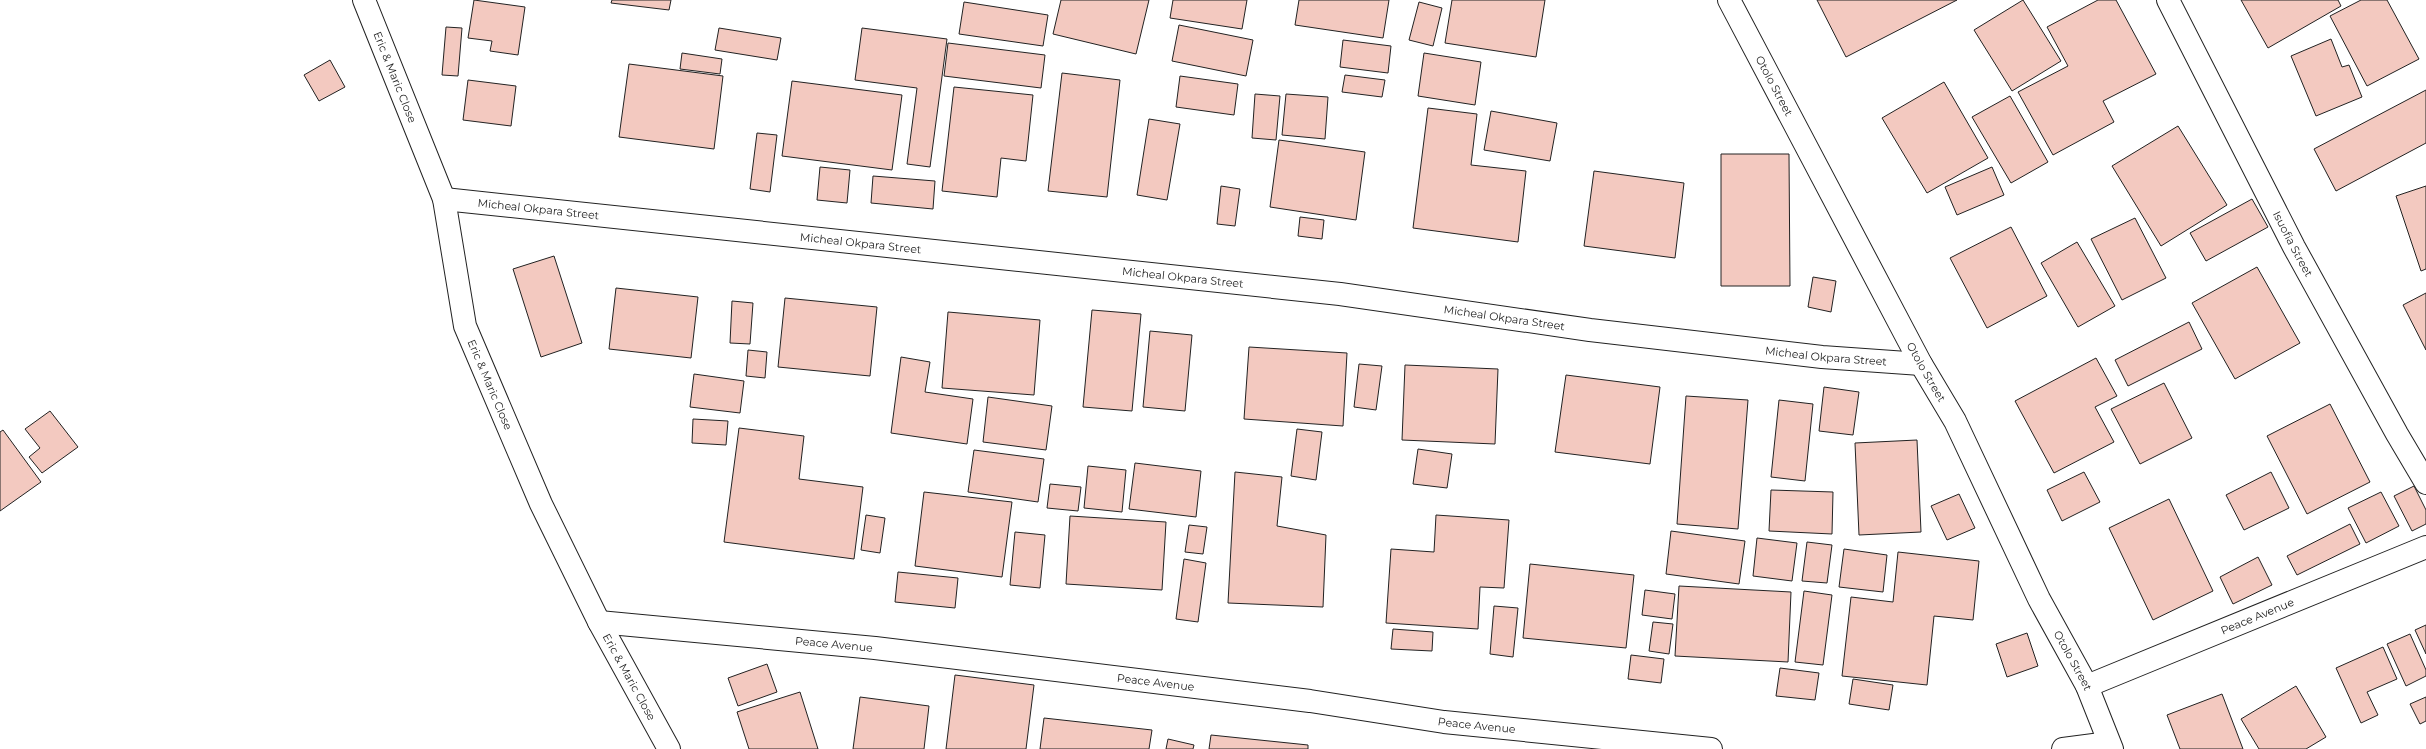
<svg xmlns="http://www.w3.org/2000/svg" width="2426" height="749" font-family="Montserrat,sans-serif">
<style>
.building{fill:#f3c9c0;stroke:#222}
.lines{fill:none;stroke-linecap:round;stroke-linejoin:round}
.minor-casing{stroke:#222;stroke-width:24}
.minor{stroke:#fff;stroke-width:22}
.labels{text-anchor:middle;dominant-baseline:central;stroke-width:3;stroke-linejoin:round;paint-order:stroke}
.street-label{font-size:11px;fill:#222;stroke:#fff}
</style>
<rect width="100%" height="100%" fill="#fff"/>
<g class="building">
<path d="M 474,0 L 525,7 L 518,55 L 490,51 L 492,41 L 468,38 Z"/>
<path d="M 612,0 L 671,0 L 669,10 L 611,3 Z"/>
<path d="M 1061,0 L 1149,0 L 1136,54 L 1053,34 Z"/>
<path d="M 1173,0 L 1247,0 L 1242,29 L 1170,18 Z"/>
<path d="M 1299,0 L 1389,0 L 1383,38 L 1295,25 Z"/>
<path d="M 1452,0 L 1545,0 L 1536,57 L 1445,43 Z"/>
<path d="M 1817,0 L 1957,0 L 1846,57 Z"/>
<path d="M 2023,0 L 2061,61 L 2012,91 L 1974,30 Z"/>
<path d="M 2098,0 L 2116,0 L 2156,74 L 2103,101 L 2114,122 L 2053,155 L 2018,92 L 2068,66 L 2047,27 Z"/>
<path d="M 2241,0 L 2338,0 L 2341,6 L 2268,48 Z"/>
<path d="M 2361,0 L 2387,0 L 2419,59 L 2367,86 L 2330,16 Z"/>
<path d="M 964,2 L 1048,15 L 1043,46 L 959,34 Z"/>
<path d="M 1419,2 L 1442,8 L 1433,46 L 1409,40 Z"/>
<path d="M 1179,25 L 1253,40 L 1246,76 L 1172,61 Z"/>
<path d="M 446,27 L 462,28 L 458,76 L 442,75 Z"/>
<path d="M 719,28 L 781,38 L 777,60 L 715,50 Z"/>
<path d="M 862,28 L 947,39 L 930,167 L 907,164 L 917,88 L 855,80 Z"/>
<path d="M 2331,39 L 2342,67 L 2349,65 L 2362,97 L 2316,116 L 2291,56 Z"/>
<path d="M 1343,40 L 1391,46 L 1388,73 L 1340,67 Z"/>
<path d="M 948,43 L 1045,55 L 1041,88 L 944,76 Z"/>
<path d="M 682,53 L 722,59 L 720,74 L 680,69 Z"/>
<path d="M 1424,53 L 1481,62 L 1475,105 L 1418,96 Z"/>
<path d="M 330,60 L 345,87 L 319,101 L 304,75 Z"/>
<path d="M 629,64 L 723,76 L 714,149 L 619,137 Z"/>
<path d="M 1062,73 L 1120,80 L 1107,197 L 1048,191 Z"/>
<path d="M 1345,75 L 1385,80 L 1382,97 L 1342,92 Z"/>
<path d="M 1180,76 L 1238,84 L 1234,115 L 1176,107 Z"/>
<path d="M 468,80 L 516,86 L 511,126 L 463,120 Z"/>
<path d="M 792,81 L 902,95 L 892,170 L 782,156 Z"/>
<path d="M 1944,82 L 1988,158 L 1927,193 L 1882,118 Z"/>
<path d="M 954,87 L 1033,95 L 1026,161 L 1001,158 L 997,197 L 942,191 Z"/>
<path d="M 2426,90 L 2426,143 L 2336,191 L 2314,149 Z"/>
<path d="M 1255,94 L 1280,96 L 1276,140 L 1252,138 Z"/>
<path d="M 1286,94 L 1328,97 L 1325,139 L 1282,135 Z"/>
<path d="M 2010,96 L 2048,162 L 2011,183 L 1972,117 Z"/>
<path d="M 1428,108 L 1477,114 L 1471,165 L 1526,171 L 1518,242 L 1413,228 Z"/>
<path d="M 1491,111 L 1557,123 L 1550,161 L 1484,150 Z"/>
<path d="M 1149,119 L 1180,124 L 1167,200 L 1137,195 Z"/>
<path d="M 2178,126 L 2227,205 L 2161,246 L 2112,166 Z"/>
<path d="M 757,133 L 777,135 L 770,192 L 750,189 Z"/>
<path d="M 1279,140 L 1365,152 L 1356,220 L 1270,207 Z"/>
<path d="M 1721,154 L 1789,154 L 1790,286 L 1721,286 Z"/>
<path d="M 820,167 L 850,170 L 847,203 L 817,200 Z"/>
<path d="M 1992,167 L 2004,195 L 1957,215 L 1945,187 Z"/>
<path d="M 1594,171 L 1684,183 L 1675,258 L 1584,246 Z"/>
<path d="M 873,176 L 935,181 L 933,209 L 871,203 Z"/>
<path d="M 1221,186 L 1240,189 L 1235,226 L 1217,224 Z"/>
<path d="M 2426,186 L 2426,269 L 2421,271 L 2396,196 Z"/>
<path d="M 2252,199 L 2268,227 L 2206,261 L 2190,233 Z"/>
<path d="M 1300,217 L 1324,220 L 1322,239 L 1298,236 Z"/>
<path d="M 2135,218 L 2166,278 L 2122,300 L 2091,239 Z"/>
<path d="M 2011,227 L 2047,296 L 1987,328 L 1950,258 Z"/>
<path d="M 2077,242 L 2115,306 L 2078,327 L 2041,263 Z"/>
<path d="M 554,256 L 582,343 L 541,357 L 513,269 Z"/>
<path d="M 2257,267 L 2300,343 L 2235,379 L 2192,303 Z"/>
<path d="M 1813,277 L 1836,281 L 1831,312 L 1808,307 Z"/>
<path d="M 616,288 L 698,297 L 691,358 L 609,349 Z"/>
<path d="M 2426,293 L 2426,350 L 2403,305 Z"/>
<path d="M 785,298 L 877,307 L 870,376 L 778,367 Z"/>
<path d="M 732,301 L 753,303 L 750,344 L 730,343 Z"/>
<path d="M 1092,310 L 1141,314 L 1132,411 L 1083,407 Z"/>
<path d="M 948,312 L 1040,320 L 1034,395 L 942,388 Z"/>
<path d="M 2189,322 L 2202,349 L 2128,386 L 2115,360 Z"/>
<path d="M 1150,331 L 1192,335 L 1185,411 L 1143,407 Z"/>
<path d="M 1249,347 L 1347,353 L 1343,426 L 1244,419 Z"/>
<path d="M 748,350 L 767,352 L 765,378 L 746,376 Z"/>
<path d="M 901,357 L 930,362 L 925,392 L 973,399 L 967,444 L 891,433 Z"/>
<path d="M 2096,358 L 2117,396 L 2095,407 L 2114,442 L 2054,473 L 2015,401 Z"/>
<path d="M 1359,364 L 1382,366 L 1376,410 L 1354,407 Z"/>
<path d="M 1405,365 L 1498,369 L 1495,444 L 1402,440 Z"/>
<path d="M 694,374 L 744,381 L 740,413 L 690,407 Z"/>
<path d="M 1566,375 L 1660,387 L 1650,464 L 1555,452 Z"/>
<path d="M 2164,383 L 2192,438 L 2140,464 L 2111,409 Z"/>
<path d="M 1824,387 L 1859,392 L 1853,435 L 1819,431 Z"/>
<path d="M 1686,396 L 1748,400 L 1738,529 L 1677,524 Z"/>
<path d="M 988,397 L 1052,406 L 1046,450 L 983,442 Z"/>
<path d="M 1779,400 L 1813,404 L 1805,481 L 1771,477 Z"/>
<path d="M 2330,404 L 2370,482 L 2307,514 L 2267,436 Z"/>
<path d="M 50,411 L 78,447 L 42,473 L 29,457 L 40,448 L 25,429 Z"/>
<path d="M 693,419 L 728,421 L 726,445 L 692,443 Z"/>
<path d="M 739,428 L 804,436 L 799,479 L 863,487 L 854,559 L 724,542 Z"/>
<path d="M 1297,429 L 1322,432 L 1316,480 L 1291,476 Z"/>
<path d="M 3,430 L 41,482 L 0,511 L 0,432 Z"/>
<path d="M 1917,440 L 1921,532 L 1859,535 L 1855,443 Z"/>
<path d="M 1418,449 L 1452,454 L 1447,488 L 1413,484 Z"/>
<path d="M 974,450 L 1044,459 L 1038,502 L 968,492 Z"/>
<path d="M 1135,463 L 1201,471 L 1196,517 L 1129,509 Z"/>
<path d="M 1088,466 L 1126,470 L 1122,512 L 1084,508 Z"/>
<path d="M 1235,472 L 1282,477 L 1277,526 L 1326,535 L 1323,607 L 1228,603 Z"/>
<path d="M 2084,472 L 2100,502 L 2062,521 L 2047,490 Z"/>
<path d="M 2271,472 L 2289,508 L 2244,530 L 2226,495 Z"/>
<path d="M 1050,484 L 1081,487 L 1078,511 L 1047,508 Z"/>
<path d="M 2414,486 L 2426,510 L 2426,524 L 2412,531 L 2394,496 Z"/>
<path d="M 1771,490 L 1833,492 L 1832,534 L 1769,531 Z"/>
<path d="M 924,492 L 1012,502 L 1002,577 L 915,566 Z"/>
<path d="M 2381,492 L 2399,526 L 2366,543 L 2348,508 Z"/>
<path d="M 1959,494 L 1975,528 L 1947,540 L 1931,506 Z"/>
<path d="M 2169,499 L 2213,591 L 2153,620 L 2109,528 Z"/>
<path d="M 866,515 L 885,518 L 880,553 L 861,550 Z"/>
<path d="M 1436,515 L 1509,520 L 1504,588 L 1480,587 L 1478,629 L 1386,623 L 1391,549 L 1434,552 Z"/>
<path d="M 1070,516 L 1166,522 L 1162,590 L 1066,584 Z"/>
<path d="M 2350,524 L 2360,544 L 2297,575 L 2287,556 Z"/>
<path d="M 1189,525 L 1207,527 L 1203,554 L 1185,552 Z"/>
<path d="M 1671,531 L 1745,541 L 1739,584 L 1666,574 Z"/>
<path d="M 1015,532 L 1045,535 L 1040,588 L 1010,585 Z"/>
<path d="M 1757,538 L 1797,543 L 1792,581 L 1753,576 Z"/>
<path d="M 1807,542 L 1832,545 L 1827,583 L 1802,581 Z"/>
<path d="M 1844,549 L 1887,555 L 1883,592 L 1839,587 Z"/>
<path d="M 1898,552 L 1979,561 L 1973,620 L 1934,616 L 1927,685 L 1842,676 L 1851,597 L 1893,602 Z"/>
<path d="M 2258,557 L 2272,585 L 2233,604 L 2220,577 Z"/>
<path d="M 1184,559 L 1206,563 L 1198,622 L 1176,619 Z"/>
<path d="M 1530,564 L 1634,575 L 1626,648 L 1523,638 Z"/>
<path d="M 898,572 L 958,578 L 955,608 L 895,602 Z"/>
<path d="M 1679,586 L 1791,592 L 1788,662 L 1675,656 Z"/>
<path d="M 1645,590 L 1675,594 L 1672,619 L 1642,615 Z"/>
<path d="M 1804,591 L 1832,595 L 1823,665 L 1795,662 Z"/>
<path d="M 1494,606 L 1518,608 L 1513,657 L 1490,654 Z"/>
<path d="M 1653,622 L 1673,624 L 1669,654 L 1649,651 Z"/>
<path d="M 2426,625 L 2426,654 L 2415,630 Z"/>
<path d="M 1393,629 L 1433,632 L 1432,651 L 1391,649 Z"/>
<path d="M 2027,633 L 2038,666 L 2007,677 L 1996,644 Z"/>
<path d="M 2410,634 L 2426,670 L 2426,676 L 2406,686 L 2387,644 Z"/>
<path d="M 2383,647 L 2397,679 L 2367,692 L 2378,715 L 2361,723 L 2336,668 Z"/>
<path d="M 1631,655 L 1664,659 L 1661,683 L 1628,679 Z"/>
<path d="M 767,664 L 777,692 L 738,706 L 728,678 Z"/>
<path d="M 1780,668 L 1819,673 L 1815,700 L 1776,696 Z"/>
<path d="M 955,675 L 1034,685 L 1026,749 L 946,749 Z"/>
<path d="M 1853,679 L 1893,685 L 1889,710 L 1849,704 Z"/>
<path d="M 2296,686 L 2326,737 L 2306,749 L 2259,749 L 2241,719 Z"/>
<path d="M 800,692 L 818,749 L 749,749 L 737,712 Z"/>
<path d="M 2222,694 L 2243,749 L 2180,749 L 2167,715 Z"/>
<path d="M 860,697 L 929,706 L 924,749 L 853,749 Z"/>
<path d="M 2426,697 L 2426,721 L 2420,724 L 2410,704 Z"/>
<path d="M 1044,718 L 1152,730 L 1149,749 L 1040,749 Z"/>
<path d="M 1211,735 L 1308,745 L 1308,749 L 1209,749 Z"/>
<path d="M 1168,739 L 1194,745 L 1193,749 L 1166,749 Z"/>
</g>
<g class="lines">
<defs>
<g id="minor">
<path id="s1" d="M 364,0 L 444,199 L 465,326 L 541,504 L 599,622 L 669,749"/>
<path id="s2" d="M 1729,0 L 1921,364 L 1955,421 L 2039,599 L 2087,686 L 2112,749"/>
<path id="s3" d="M 2168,0 L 2294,247 L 2397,434 L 2426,483"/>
<path id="s4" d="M 444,199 L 1340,294 L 1590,330 L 1822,357 L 1921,364"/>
<path id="s5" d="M 599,622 L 875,648 L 1310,701 L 1444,722 L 1711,749"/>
<path id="s6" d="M 2087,686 L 2426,547"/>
<path d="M 2063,749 L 2109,743"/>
</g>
</defs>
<use href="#minor" class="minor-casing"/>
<use href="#minor" class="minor"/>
</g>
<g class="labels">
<g class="street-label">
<text stroke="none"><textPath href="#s1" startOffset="83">Eric &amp; Maric Close</textPath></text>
<text stroke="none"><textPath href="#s2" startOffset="97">Otolo Street</textPath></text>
<text stroke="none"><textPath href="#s4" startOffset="95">Micheal Okpara Street</textPath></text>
<text stroke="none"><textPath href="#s3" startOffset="274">Isuofia Street</textPath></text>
<text stroke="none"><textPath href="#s4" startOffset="419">Micheal Okpara Street</textPath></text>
<text stroke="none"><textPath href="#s4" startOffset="743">Micheal Okpara Street</textPath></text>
<text stroke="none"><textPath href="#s4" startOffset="1067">Micheal Okpara Street</textPath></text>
<text stroke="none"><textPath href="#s4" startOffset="1391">Micheal Okpara Street</textPath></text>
<text stroke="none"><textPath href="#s2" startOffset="421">Otolo Street</textPath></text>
<text stroke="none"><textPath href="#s1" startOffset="407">Eric &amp; Maric Close</textPath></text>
<text stroke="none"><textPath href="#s6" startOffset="184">Peace Avenue</textPath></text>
<text stroke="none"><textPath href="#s5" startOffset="236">Peace Avenue</textPath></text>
<text stroke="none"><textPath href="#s2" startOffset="745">Otolo Street</textPath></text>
<text stroke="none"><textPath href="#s1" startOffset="731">Eric &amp; Maric Close</textPath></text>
<text stroke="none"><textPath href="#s5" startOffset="560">Peace Avenue</textPath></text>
<text stroke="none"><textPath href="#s5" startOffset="884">Peace Avenue</textPath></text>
</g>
</g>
</svg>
